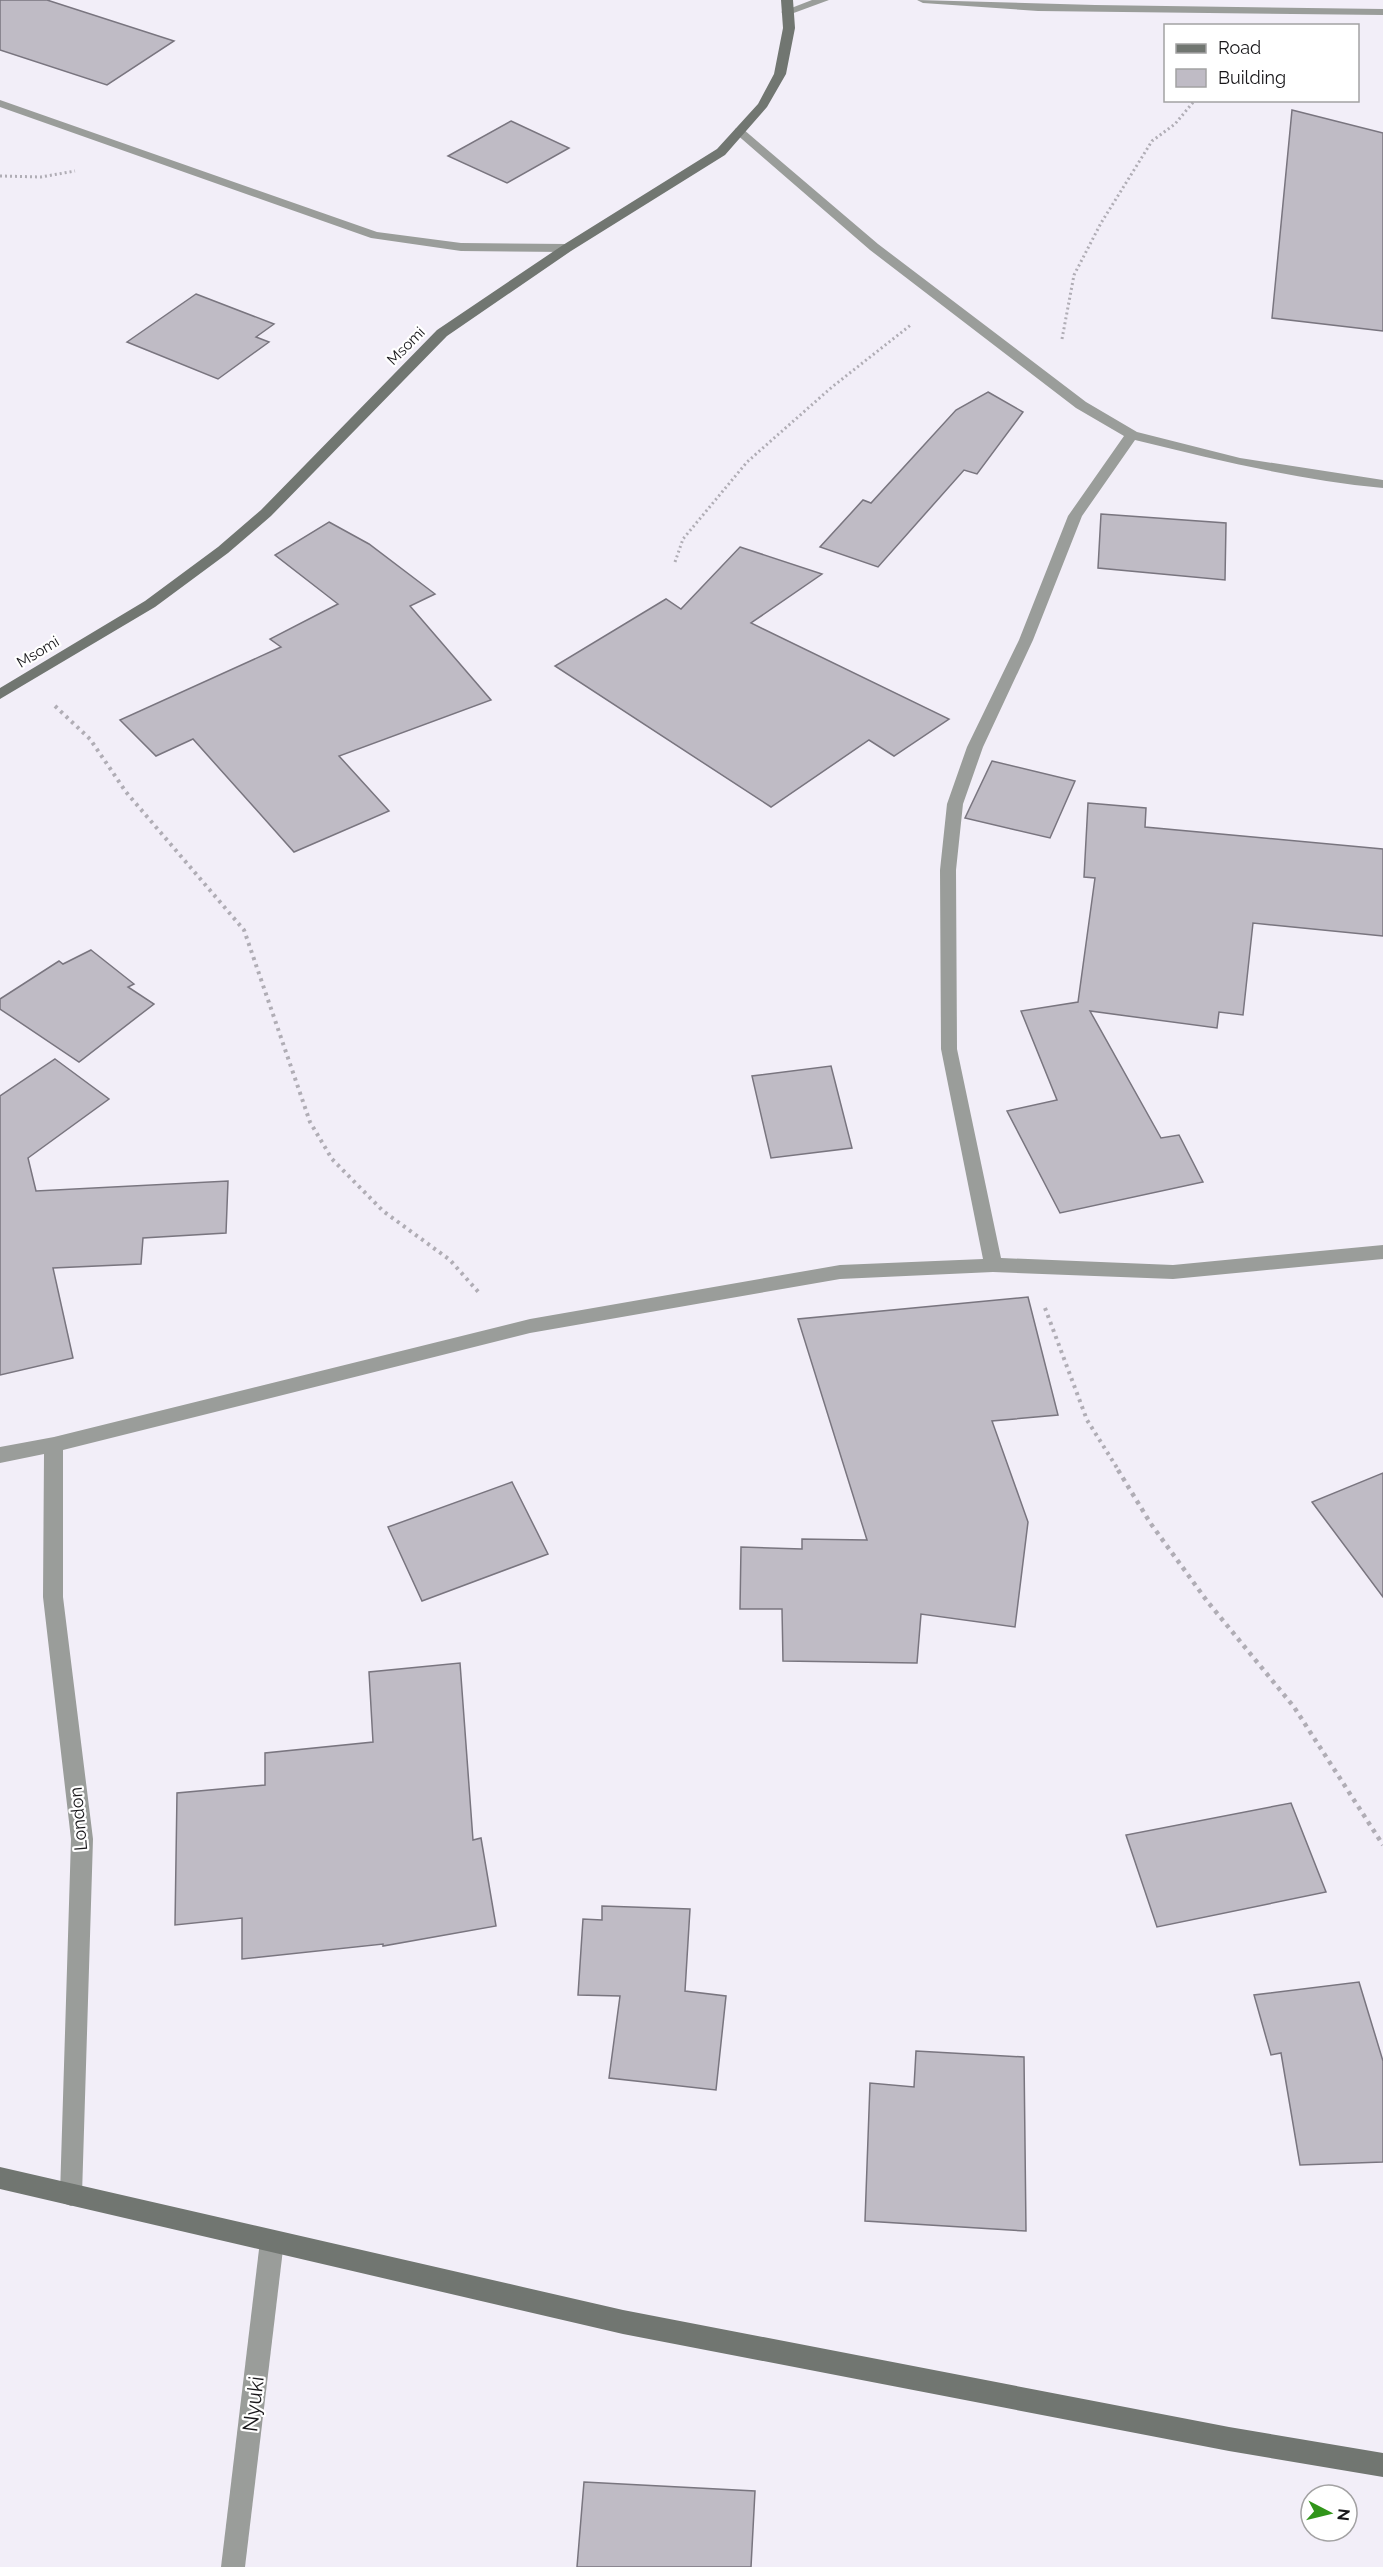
<svg xmlns="http://www.w3.org/2000/svg" width="1383" height="2567" font-family="Raleway,sans-serif">
<style>
.building{fill:#bfbbc5;stroke:#79757f;stroke-width:1.5}
.lines{fill:none;stroke-linecap:round;stroke-linejoin:round}
.path-far2{stroke:#b0adb5;stroke-width:3;stroke-dasharray:2 3;stroke-linecap:butt}
.path-far1{stroke:#b0adb5;stroke-width:4;stroke-dasharray:3 4.5;stroke-linecap:butt}
.path{stroke:#b0adb5;stroke-width:4.5;stroke-dasharray:4 5;stroke-linecap:butt}
.lane{fill:#9a9d9a;fill-rule:evenodd}
.street{fill:#9a9d9a;fill-rule:evenodd}
.secondary{fill:#717671;fill-rule:evenodd}
.labels{text-anchor:middle;dominant-baseline:central;stroke-width:4.5;stroke-linejoin:round;paint-order:stroke}
.far-street-label{font-size:15px;fill:#18171a;stroke:#fff}
.street-label{font-size:18px;fill:#18171a;stroke:#fff}
.near-street-label{font-size:21px;fill:#18171a;stroke:#fff}
</style>
<rect width="100%" height="100%" fill="#f2eef8"/>
<g class="building">
<path d="M 0,0 L 47,0 L 174,41 L 107,85 L 0,50 Z"/>
<path d="M 1292,110 L 1383,133 L 1383,331 L 1272,318 Z"/>
<path d="M 511,121 L 569,148 L 507,183 L 448,156 Z"/>
<path d="M 196,294 L 274,324 L 256,337 L 269,342 L 218,379 L 127,342 Z"/>
<path d="M 988,392 L 1023,412 L 977,474 L 964,470 L 878,567 L 820,547 L 863,500 L 871,503 L 956,410 Z"/>
<path d="M 1101,514 L 1226,523 L 1225,580 L 1098,568 Z"/>
<path d="M 329,522 L 369,544 L 435,594 L 410,606 L 491,700 L 339,756 L 389,811 L 294,852 L 193,739 L 156,756 L 120,720 L 281,647 L 270,639 L 338,604 L 275,555 Z"/>
<path d="M 740,547 L 822,574 L 751,623 L 949,719 L 894,756 L 869,740 L 771,807 L 555,666 L 666,599 L 681,609 Z"/>
<path d="M 992,761 L 1075,781 L 1050,838 L 965,818 Z"/>
<path d="M 1088,803 L 1146,808 L 1145,827 L 1383,849 L 1383,936 L 1253,923 L 1243,1015 L 1219,1012 L 1217,1028 L 1090,1011 L 1161,1138 L 1179,1135 L 1203,1182 L 1060,1213 L 1007,1111 L 1057,1100 L 1021,1011 L 1078,1002 L 1095,878 L 1084,877 Z"/>
<path d="M 91,950 L 134,984 L 128,987 L 154,1004 L 79,1062 L 0,1009 L 0,999 L 59,961 L 63,964 Z"/>
<path d="M 55,1059 L 109,1099 L 28,1158 L 36,1191 L 228,1181 L 226,1233 L 143,1238 L 141,1264 L 53,1268 L 73,1358 L 0,1375 L 0,1096 Z"/>
<path d="M 831,1066 L 852,1148 L 771,1158 L 752,1076 Z"/>
<path d="M 1028,1297 L 1058,1415 L 992,1421 L 1028,1522 L 1015,1627 L 921,1614 L 917,1663 L 783,1661 L 782,1609 L 740,1609 L 741,1547 L 802,1549 L 802,1539 L 867,1540 L 798,1319 Z"/>
<path d="M 1383,1473 L 1383,1597 L 1312,1502 Z"/>
<path d="M 512,1482 L 548,1554 L 422,1601 L 388,1527 Z"/>
<path d="M 460,1663 L 473,1840 L 481,1838 L 496,1926 L 383,1946 L 383,1944 L 242,1959 L 242,1918 L 175,1925 L 177,1793 L 265,1785 L 265,1753 L 373,1742 L 369,1672 Z"/>
<path d="M 1291,1803 L 1326,1892 L 1157,1927 L 1126,1835 Z"/>
<path d="M 602,1906 L 690,1909 L 685,1991 L 726,1996 L 716,2090 L 609,2078 L 620,1996 L 578,1995 L 583,1919 L 602,1920 Z"/>
<path d="M 1359,1982 L 1383,2061 L 1383,2162 L 1300,2165 L 1281,2053 L 1271,2055 L 1254,1995 Z"/>
<path d="M 916,2051 L 1024,2057 L 1026,2231 L 865,2221 L 870,2083 L 914,2087 Z"/>
<path d="M 584,2482 L 755,2491 L 751,2567 L 577,2567 Z"/>
</g>
<g class="lines">
<g class="path-far2">
<path d="M 0,176 L 41,177 L 75,171"/>
<path d="M 1062,339 L 1074,275 L 1101,223 L 1152,141 L 1175,124 L 1195,100"/>
<path d="M 675,562 L 683,539 L 747,462 L 832,387 L 912,324"/>
</g>
<g class="path-far1">
<path d="M 55,706 L 90,739 L 126,792 L 244,930 L 310,1122 L 332,1159 L 383,1211 L 450,1260 L 481,1295"/>
<path d="M 1045,1308 L 1087,1420 L 1119,1471"/>
</g>
<path class="path" d="M 1118,1470 L 1151,1524 L 1207,1601 L 1294,1707 L 1383,1845"/>
<g class="lane">
<path d="M 812,0 L 829,0 L 791,14 L 787,15 L 781,12 Z"/>
<path d="M 917,0 L 1095,5 L 1383,9 L 1383,15 L 1038,11 L 923,3 Z"/>
</g>
<g class="street">
<path d="M 0,100 L 377,232 L 461,243 L 567,244 L 573,248 L 567,252 L 461,251 L 371,238 L 0,107 Z"/>
<path d="M 739,127 L 743,129 L 878,244 L 1086,402 L 1137,432 L 1240,458 L 1383,480 L 1383,488 C 1299,480 1217,460 1135,440 L 1082,516 L 1033,640 L 983,747 L 963,804 L 956,870 L 957,1049 L 1001,1258 L 1173,1265 L 1383,1245 L 1383,1259 L 1173,1279 L 993,1272 L 840,1279 L 530,1333 L 63,1450 L 63,1597 L 93,1839 L 82,2195 L 79,2203 L 71,2206 L 63,2203 L 60,2195 L 71,1839 L 43,1597 L 44,1454 L 0,1463 L 0,1447 L 54,1437 L 530,1319 L 840,1265 L 983,1259 L 941,1049 L 940,870 L 947,804 L 967,747 L 1019,640 L 1068,516 L 1124,436 L 1076,408 L 870,250 L 735,133 L 735,129 Z"/>
<path d="M 272,2230 L 280,2233 L 284,2241 L 245,2567 L 221,2567 L 260,2241 L 264,2233 Z"/>
</g>
<g class="secondary">
<path d="M 781,0 L 793,0 L 795,28 L 786,74 L 767,107 L 725,155 L 571,251 L 447,336 L 271,516 L 228,553 L 155,607 L 0,699 L 0,688 L 145,601 L 218,547 L 261,510 L 437,330 L 563,245 L 717,149 L 758,104 L 774,74 L 783,28 Z"/>
<path d="M 0,2167 L 623,2310 L 1229,2427 L 1383,2453 L 1383,2477 L 1229,2451 L 623,2334 L 0,2189 Z"/>
</g>
</g>
<g class="labels">
<g class="far-street-label">
<text transform="translate(406 346) rotate(-45)">Msomi</text>
<text transform="translate(38 652) rotate(-31)">Msomi</text>
</g>
<g class="street-label">
<text transform="translate(78 1819) rotate(-95)">London</text>
</g>
<g class="near-street-label">
<text transform="translate(253 2404) rotate(-83)">Nyuki</text>
</g>
</g>
<rect x="1164" y="24" width="195" height="78" fill="#ffffff" stroke="#a3a2a3" stroke-width="1.5"/>
<rect x="1176" y="44" width="30" height="9" fill="#717671" stroke="#a3a2a3" stroke-width="1.5"/>
<text x="1218" y="54" font-size="18" fill="#18171a">Road</text>
<rect x="1176" y="69" width="30" height="18" fill="#bfbbc5" stroke="#a3a2a3" stroke-width="1.5"/>
<text x="1218" y="84" font-size="18" fill="#18171a">Building</text>
<g transform="translate(1329 2513) rotate(97)"><circle r="28" fill="#ffffff" stroke="#a3a2a3" stroke-width="1.5"/>
<path d="M0-4.5L10 22L0 15L-10 22Z" fill="#31951a"/>
<text y="-9" font-size="16" font-weight="bold" text-anchor="middle" fill="#18171a">N</text>
</g>
</svg>
